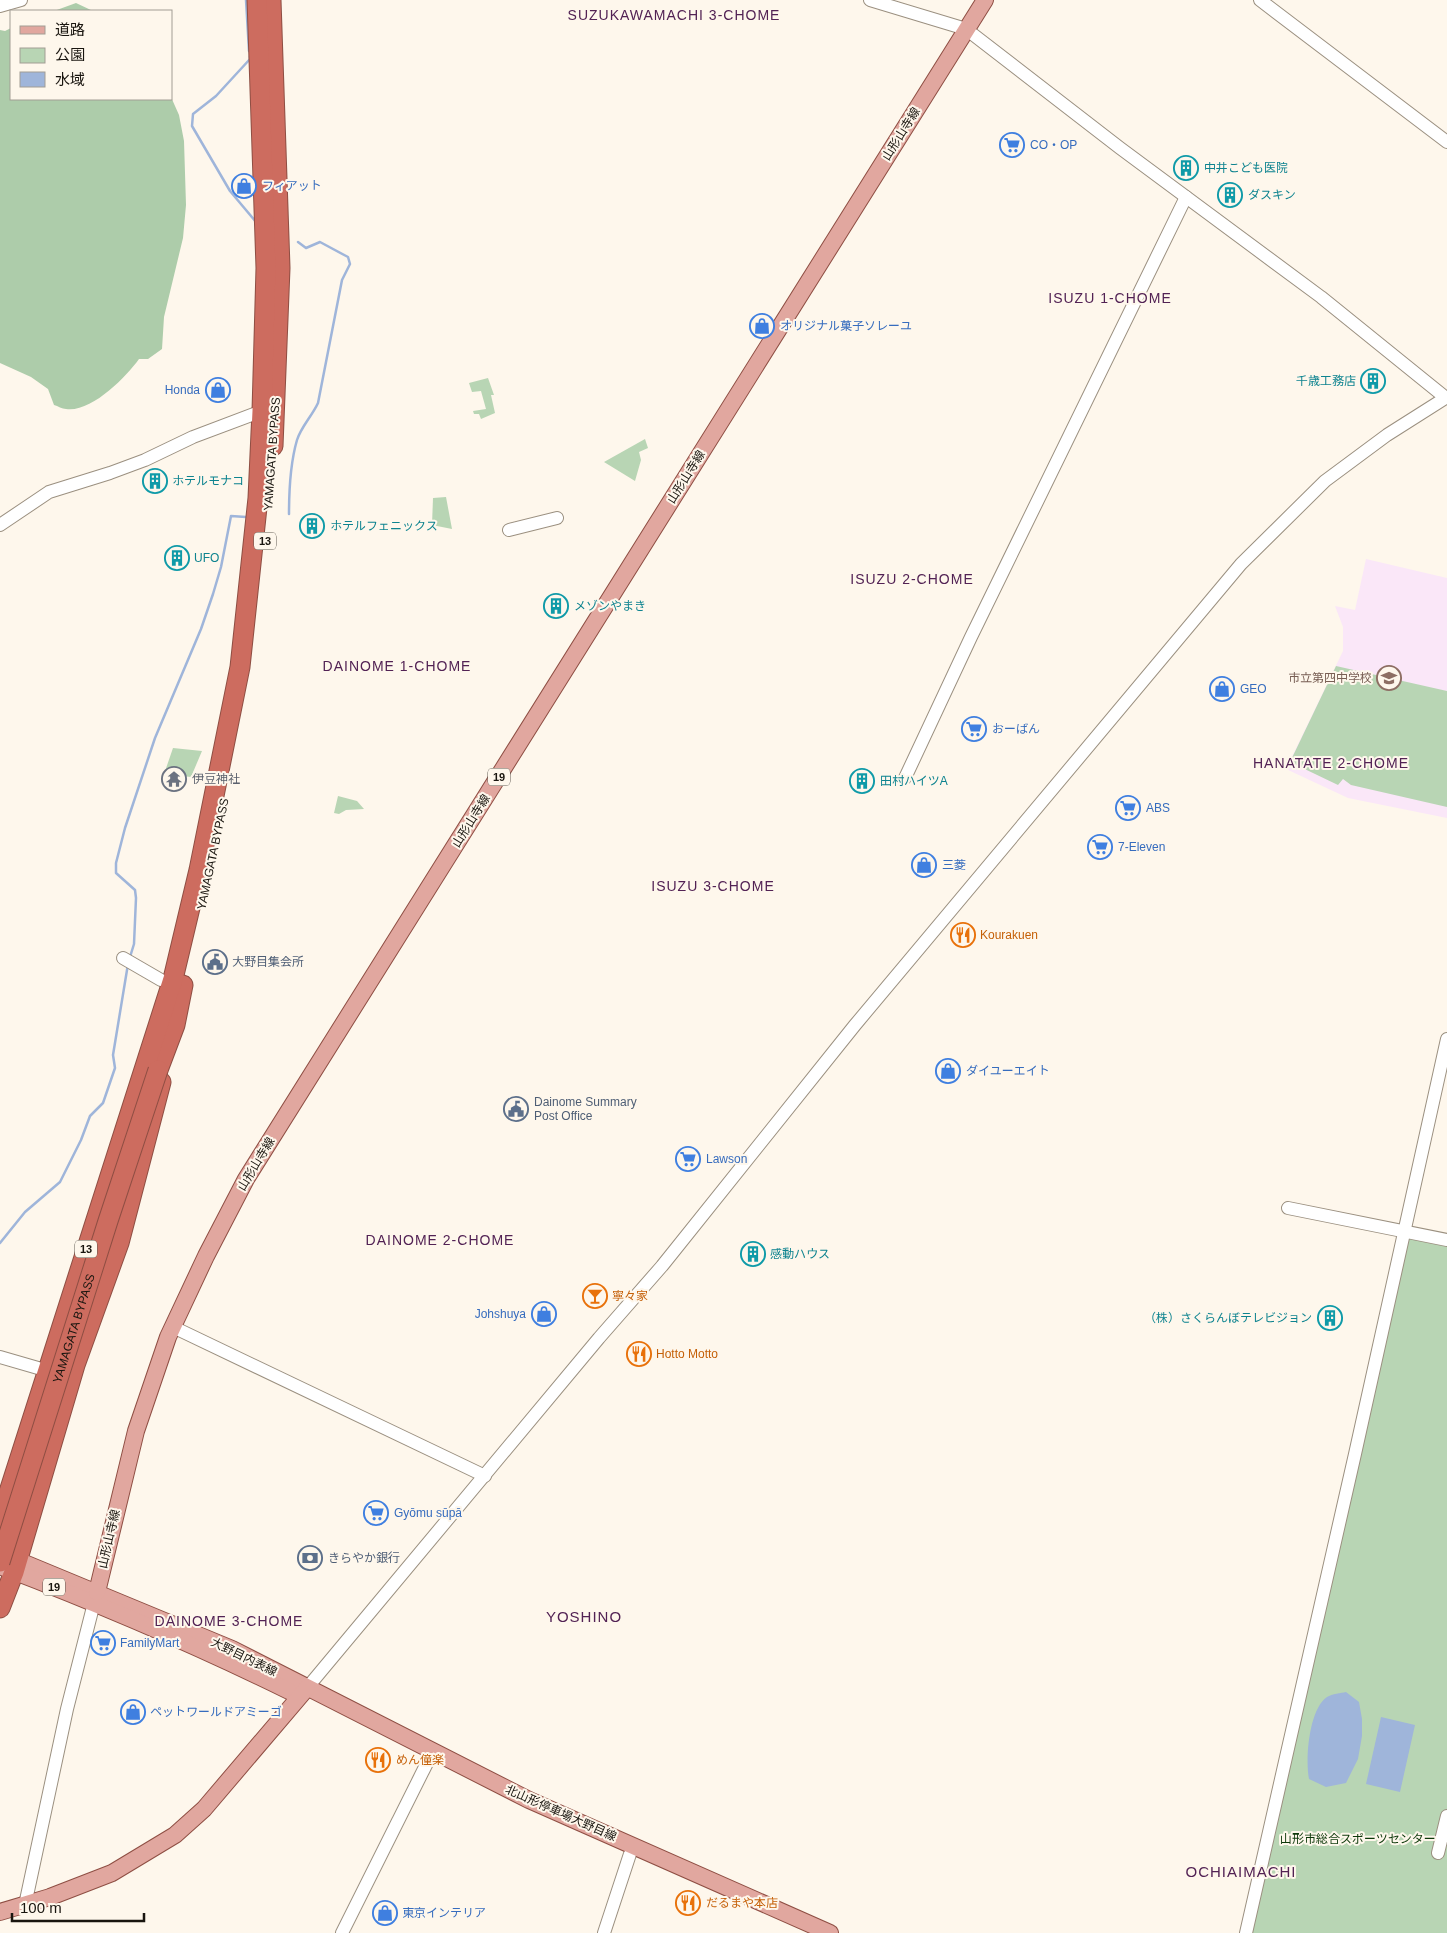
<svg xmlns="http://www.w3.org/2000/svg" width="1447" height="1933" font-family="Arial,'Noto Sans JP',sans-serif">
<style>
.education{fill:#fae7f8}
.green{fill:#b8d5b4}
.forest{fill:#adccaa}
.water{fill:#9fb5da}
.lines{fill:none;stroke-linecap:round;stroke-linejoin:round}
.stream{stroke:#9fb5da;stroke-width:2.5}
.minor-casing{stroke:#9b9080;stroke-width:14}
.major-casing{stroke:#8e4e43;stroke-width:18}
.highway-casing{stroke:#8e4e43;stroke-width:21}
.minor{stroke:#fff;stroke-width:12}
.major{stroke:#e1a79f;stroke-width:16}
.highway{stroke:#cd6c5f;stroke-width:19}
.highway-bridge-casing{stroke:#8e4e43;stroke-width:21;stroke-linecap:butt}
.highway-bridge{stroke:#cd6c5f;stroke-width:19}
.labels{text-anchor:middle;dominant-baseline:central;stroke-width:4;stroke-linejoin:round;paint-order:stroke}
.shield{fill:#fef7ec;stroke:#5e5951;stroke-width:1}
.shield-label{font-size:11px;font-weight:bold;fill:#19150f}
.street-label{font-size:12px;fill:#19150f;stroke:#fef7ec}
.shop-label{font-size:12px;fill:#366cbe;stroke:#fef7ec;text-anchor:start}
.culture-label{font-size:12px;fill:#0d838f;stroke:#fef7ec;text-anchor:start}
.education-label{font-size:12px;fill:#785e54;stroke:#fef7ec;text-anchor:end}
.worship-label{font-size:12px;fill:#5b616d;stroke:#fef7ec;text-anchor:start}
.food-label{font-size:12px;fill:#c56008;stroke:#fef7ec;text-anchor:start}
.service-label{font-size:12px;fill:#4e5e75;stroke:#fef7ec;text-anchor:start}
.park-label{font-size:12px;fill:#0c3809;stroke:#fef7ec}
.neighbourhood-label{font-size:14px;letter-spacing:1px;fill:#522254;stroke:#fef7ec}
.quarter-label{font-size:15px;letter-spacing:1px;fill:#522254;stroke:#fef7ec}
</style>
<rect width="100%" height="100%" fill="#fef7ec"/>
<path class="education" d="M 1366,559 L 1447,578 L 1447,818 L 1348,798 L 1286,769 L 1343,651 L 1343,627 L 1335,606 L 1355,610 Z"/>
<g class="green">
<path d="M 488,378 L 494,395 L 491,395 L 495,413 L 481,419 L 479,414 L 474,414 L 473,411 L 486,409 L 481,391 L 472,392 L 469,383 Z"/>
<path d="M 645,439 L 648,448 L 639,452 L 641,460 L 635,481 L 604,462 Z"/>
<path d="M 446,497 L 452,529 L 432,525 L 433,498 Z"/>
<path d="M 1336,666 L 1447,691 L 1447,807 L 1351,785 L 1343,779 L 1338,785 L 1290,762 Z"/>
<path d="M 173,748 L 202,751 L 191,777 L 182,776 L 173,770 L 165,781 L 162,780 Z"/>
<path d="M 338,796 L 357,801 L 364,809 L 346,810 L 339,814 L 334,813 Z"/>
<path d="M 1403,1231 L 1447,1240 L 1447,1933 L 1246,1933 Z"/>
</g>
<g class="forest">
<path d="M 76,3 L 93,11 L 54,11 Z"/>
<path d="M 11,28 L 11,99 L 171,99 L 171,97 L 179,115 L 184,141 L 186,205 L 183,238 L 164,317 L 162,349 L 148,359 L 139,359 C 126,377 91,413 66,409 C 62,409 58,406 54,405 L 48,389 L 31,377 L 0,363 L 0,30 L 5,31 Z"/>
</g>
<g class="water">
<path d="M 1346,1692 L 1359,1702 L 1362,1719 L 1362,1736 L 1358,1759 L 1346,1783 L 1326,1787 L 1309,1779 C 1305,1759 1309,1709 1327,1697 C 1332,1694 1341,1693 1346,1692 Z"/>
<path d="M 1381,1717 L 1415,1725 L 1400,1792 L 1366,1784 Z"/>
</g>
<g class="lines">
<g class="stream">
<path d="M 246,0 L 249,51"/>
<path d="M 250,56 L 250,59 L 216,96 L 193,114 L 192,126 L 230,191 L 256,222"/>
<path d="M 289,514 C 289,489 290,464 297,440 C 301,427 312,416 318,403 L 342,280 L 350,264 L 348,257 L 320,242 L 306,248 L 298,242"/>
<path d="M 130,957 L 134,944 L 136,898 L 135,890 L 116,873 L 116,863 L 125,828 L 155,738 L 201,629 L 213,594 L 221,567 L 231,516 L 246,517"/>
<path d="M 0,1243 L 25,1212 L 60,1182 L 81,1140 L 90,1116 L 103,1103 L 115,1068 L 113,1055 L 128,964"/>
</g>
<defs>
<g id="minor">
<path d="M 870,0 L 966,29 L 1120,148 L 1321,297 L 1446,398"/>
<path d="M 1260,0 L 1447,142"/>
<path d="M 0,6 L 21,0"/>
<path d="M 0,525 L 49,492 L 110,473 L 145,460 L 193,437 L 262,411"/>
<path d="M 509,530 L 557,518"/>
<path d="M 905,778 L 971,637 L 1186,197"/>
<path d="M 123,958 L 161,980"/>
<path d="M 1288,1208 L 1447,1240"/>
<path d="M 173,1327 L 485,1476"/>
<path d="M 0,1357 L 38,1368"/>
<path d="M 307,1688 L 599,1338 L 662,1266 L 855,1025 L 1241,564 L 1325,481 L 1387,435 L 1447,397"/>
<path d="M 1438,1853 L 1447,1816"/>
<path d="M 25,1905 L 67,1709 L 94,1603"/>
<path d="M 342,1933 L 428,1761"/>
<path d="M 604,1933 L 630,1854"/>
<path d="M 1246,1933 L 1355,1454 L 1447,1039"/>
</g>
<g id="major">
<path d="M 5,1555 L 232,1649 L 529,1800 L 830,1933"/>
<path d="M 2,1567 C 99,1604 195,1645 289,1691"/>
<path d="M 97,1592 L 136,1431 L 168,1337 L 206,1256 L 246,1179 L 985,0"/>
<path d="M 0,1912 L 50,1897 L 112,1873 L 175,1835 L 204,1809 L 307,1688"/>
</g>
<g id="highway">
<path d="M 271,0 L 280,268 L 273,446"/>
<path d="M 158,1070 L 175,1025 L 183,985"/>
<path d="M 0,1520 L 173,979 L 199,870 L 240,667 L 258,498 L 262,411 L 266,268 L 257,0"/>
<path d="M 0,1608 L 14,1572 L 75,1365 L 119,1243 L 161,1082"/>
</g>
</defs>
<use href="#minor" class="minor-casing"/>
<use href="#major" class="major-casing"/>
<use href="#highway" class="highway-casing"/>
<use href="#minor" class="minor"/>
<use href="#major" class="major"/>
<use href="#highway" class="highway"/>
<defs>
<g id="highway-bridge">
<path id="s1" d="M 0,1562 L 108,1221 L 158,1070"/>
</g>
</defs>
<use href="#highway-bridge" class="highway-bridge-casing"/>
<use href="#highway-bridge" class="highway-bridge"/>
</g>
<defs>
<symbol id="supermarket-ring" viewBox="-11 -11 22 22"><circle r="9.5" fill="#fef7ec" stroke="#3f7fe0" stroke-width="1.5"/><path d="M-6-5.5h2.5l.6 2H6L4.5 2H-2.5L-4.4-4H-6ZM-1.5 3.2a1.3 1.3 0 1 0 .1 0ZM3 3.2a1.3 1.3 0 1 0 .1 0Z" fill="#3f7fe0"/></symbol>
<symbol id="building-ring" viewBox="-11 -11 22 22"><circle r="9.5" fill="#fef7ec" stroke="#0f9aa8" stroke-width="1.5"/><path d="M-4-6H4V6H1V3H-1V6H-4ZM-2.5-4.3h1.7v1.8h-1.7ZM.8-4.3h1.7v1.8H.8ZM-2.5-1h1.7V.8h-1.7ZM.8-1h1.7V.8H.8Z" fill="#0f9aa8"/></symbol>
<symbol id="shop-ring" viewBox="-11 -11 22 22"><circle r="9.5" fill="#fef7ec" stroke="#3f7fe0" stroke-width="1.5"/><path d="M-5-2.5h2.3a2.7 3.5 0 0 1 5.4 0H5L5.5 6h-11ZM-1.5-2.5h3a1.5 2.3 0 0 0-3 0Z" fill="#3f7fe0"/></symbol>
<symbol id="school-ring" viewBox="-11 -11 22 22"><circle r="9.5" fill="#fef7ec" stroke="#8d6e63" stroke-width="1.5"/><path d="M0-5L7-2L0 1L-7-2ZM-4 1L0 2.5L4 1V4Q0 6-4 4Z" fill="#8d6e63"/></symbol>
<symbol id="temple-ring" viewBox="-11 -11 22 22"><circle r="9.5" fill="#fef7ec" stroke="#6b7280" stroke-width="1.5"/><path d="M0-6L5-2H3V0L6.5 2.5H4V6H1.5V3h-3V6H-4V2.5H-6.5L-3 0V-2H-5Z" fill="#6b7280"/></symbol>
<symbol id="restaurant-ring" viewBox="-11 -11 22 22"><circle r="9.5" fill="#fef7ec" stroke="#e8710a" stroke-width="1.5"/><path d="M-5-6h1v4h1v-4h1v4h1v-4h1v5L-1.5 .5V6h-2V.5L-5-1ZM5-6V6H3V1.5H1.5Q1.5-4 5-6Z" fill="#e8710a"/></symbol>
<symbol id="civic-ring" viewBox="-11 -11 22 22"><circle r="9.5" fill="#fef7ec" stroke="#5c6f8a" stroke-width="1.5"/><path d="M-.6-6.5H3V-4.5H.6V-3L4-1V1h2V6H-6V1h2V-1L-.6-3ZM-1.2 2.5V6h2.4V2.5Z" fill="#5c6f8a"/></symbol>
<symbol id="bar-ring" viewBox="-11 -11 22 22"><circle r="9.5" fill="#fef7ec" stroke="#e8710a" stroke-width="1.5"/><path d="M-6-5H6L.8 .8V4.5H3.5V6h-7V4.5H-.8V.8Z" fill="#e8710a"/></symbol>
<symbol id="bank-ring" viewBox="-11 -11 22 22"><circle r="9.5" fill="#fef7ec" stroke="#5c6f8a" stroke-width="1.5"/><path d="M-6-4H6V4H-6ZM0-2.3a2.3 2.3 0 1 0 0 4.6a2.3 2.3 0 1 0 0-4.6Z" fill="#5c6f8a"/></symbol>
</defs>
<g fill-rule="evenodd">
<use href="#supermarket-ring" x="998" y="131" width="28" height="28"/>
<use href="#building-ring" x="1172" y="154" width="28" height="28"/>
<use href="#shop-ring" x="230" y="172" width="28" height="28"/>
<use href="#building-ring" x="1216" y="181" width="28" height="28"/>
<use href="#shop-ring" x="748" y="312" width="28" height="28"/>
<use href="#building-ring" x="1359" y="367" width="28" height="28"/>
<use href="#shop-ring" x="204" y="376" width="28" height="28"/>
<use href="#building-ring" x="141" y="467" width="28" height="28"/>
<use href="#building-ring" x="298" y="512" width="28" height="28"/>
<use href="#building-ring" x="163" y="544" width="28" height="28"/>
<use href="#building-ring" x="542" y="592" width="28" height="28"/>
<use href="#school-ring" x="1375" y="664" width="28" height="28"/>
<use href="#shop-ring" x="1208" y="675" width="28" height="28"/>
<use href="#supermarket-ring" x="960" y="715" width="28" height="28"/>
<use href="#temple-ring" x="160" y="765" width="28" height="28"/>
<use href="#building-ring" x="848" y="767" width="28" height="28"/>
<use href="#supermarket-ring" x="1114" y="794" width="28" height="28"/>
<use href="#supermarket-ring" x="1086" y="833" width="28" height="28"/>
<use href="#shop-ring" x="910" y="851" width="28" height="28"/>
<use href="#restaurant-ring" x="949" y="921" width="28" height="28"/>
<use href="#civic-ring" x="201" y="948" width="28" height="28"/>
<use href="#shop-ring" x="934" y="1057" width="28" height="28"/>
<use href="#civic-ring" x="502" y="1095" width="28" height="28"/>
<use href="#supermarket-ring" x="674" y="1145" width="28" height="28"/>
<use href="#building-ring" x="739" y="1240" width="28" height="28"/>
<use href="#bar-ring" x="581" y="1282" width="28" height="28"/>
<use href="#shop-ring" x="530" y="1300" width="28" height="28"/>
<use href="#building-ring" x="1316" y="1304" width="28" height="28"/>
<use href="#restaurant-ring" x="625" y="1340" width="28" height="28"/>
<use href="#supermarket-ring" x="362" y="1499" width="28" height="28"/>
<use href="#bank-ring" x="296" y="1544" width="28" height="28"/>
<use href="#supermarket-ring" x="89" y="1629" width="28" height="28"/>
<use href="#shop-ring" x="119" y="1698" width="28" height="28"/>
<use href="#restaurant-ring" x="364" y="1746" width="28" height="28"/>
<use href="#restaurant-ring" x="674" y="1889" width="28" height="28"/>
<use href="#shop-ring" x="371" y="1899" width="28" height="28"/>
</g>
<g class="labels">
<g class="shield">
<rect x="254" y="532.5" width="22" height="17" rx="4"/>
<rect x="488" y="768.5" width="22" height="17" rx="4"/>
<rect x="75" y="1240.5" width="22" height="17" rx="4"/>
<rect x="43" y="1578.5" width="22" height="17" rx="4"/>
</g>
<g class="shield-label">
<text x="265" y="541">13</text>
<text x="499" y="777">19</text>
<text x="86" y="1249">13</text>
<text x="54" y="1587">19</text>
</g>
<g class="street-label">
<text transform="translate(901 134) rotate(-58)">山形山寺線</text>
<text transform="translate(272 454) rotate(-86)">YAMAGATA BYPASS</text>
<text transform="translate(686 477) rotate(-58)">山形山寺線</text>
<text transform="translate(471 821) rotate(-58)">山形山寺線</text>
<text transform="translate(213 854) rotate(-78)">YAMAGATA BYPASS</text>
<text transform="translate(256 1164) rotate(-59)">山形山寺線</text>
<text stroke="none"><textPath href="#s1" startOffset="245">YAMAGATA BYPASS</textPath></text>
<text transform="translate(109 1539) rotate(-77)">山形山寺線</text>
<text transform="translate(244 1657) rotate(26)">大野目内表線</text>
<text transform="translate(561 1813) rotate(24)">北山形停車場大野目線</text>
</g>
<g class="shop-label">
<text x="1030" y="145">CO・OP</text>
<text x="262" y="186">フィアット</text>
<text x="780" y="326">オリジナル菓子ソレーユ</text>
<text x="200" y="390" text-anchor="end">Honda</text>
<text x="1240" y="689">GEO</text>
<text x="992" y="729">おーばん</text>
<text x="1146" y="808">ABS</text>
<text x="1118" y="847">7-Eleven</text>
<text x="942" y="865">三菱</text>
<text x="966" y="1071">ダイユーエイト</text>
<text x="706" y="1159">Lawson</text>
<text x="526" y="1314" text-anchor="end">Johshuya</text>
<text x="394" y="1513">Gyōmu sūpā</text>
<text x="120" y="1643">FamilyMart</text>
<text x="150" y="1712">ペットワールドアミーゴ</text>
<text x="402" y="1913">東京インテリア</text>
</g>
<g class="culture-label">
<text x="1204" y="168">中井こども医院</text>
<text x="1248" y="195">ダスキン</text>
<text x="1356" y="381" text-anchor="end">千歳工務店</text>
<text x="172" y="481">ホテルモナコ</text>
<text x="330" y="526">ホテルフェニックス</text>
<text x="194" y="558">UFO</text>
<text x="574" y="606">メゾンやまき</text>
<text x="880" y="781">田村ハイツA</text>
<text x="770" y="1254">感動ハウス</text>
<text x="1312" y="1318" text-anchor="end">（株）さくらんぼテレビジョン</text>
</g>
<g class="education-label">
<text x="1372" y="678">市立第四中学校</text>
</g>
<g class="worship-label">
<text x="192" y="779">伊豆神社</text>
</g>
<g class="food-label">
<text x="980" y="935">Kourakuen</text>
<text x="612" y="1296">寧々家</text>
<text x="656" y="1354">Hotto Motto</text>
<text x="396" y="1760">めん僮楽</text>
<text x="706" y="1903">だるまや本店</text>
</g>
<g class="service-label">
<text x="232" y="962">大野目集会所</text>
<text x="534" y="1102">Dainome Summary<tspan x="534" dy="14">Post Office</tspan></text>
<text x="328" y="1558">きらやか銀行</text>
</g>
<g class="park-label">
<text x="1358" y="1839">山形市総合スポーツセンター</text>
</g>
<g class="neighbourhood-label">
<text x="674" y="15">SUZUKAWAMACHI 3-CHOME</text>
<text x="1110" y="298">ISUZU 1-CHOME</text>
<text x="912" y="579">ISUZU 2-CHOME</text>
<text x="397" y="666">DAINOME 1-CHOME</text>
<text x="1331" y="763">HANATATE 2-CHOME</text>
<text x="713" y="886">ISUZU 3-CHOME</text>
<text x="440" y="1240">DAINOME 2-CHOME</text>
<text x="229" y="1621">DAINOME 3-CHOME</text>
</g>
<g class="quarter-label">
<text x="584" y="1616">YOSHINO</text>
<text x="1241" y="1871">OCHIAIMACHI</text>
</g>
</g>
<rect x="10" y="10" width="162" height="90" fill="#fef7ec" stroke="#a29d94"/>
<rect x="20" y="26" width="25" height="8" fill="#e1a79f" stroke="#a29d94"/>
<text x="55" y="35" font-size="15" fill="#19150f">道路</text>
<rect x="20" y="48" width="25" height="15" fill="#b8d5b4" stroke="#a29d94"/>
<text x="55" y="60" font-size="15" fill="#19150f">公園</text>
<rect x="20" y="72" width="25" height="15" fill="#9fb5da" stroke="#a29d94"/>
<text x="55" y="85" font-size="15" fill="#19150f">水域</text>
<path d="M12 1913v8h132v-8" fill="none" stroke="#19150f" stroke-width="2.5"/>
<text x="20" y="1913" font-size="15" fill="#19150f" stroke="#fef7ec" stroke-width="4" paint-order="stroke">100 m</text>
</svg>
